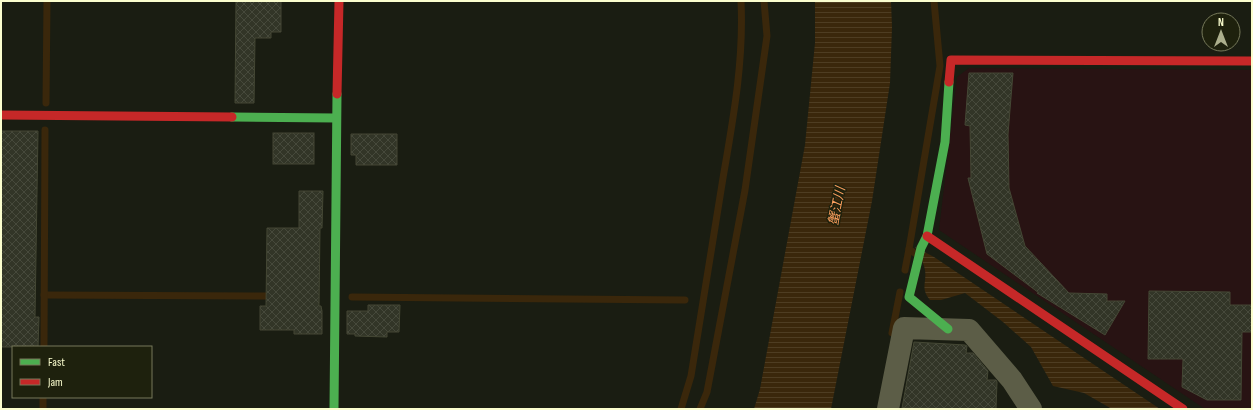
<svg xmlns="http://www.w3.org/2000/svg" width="1253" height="410" font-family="'Sofia Sans Condensed','Noto Sans JP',sans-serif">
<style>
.garden{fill:#281313}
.water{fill:url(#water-rules)}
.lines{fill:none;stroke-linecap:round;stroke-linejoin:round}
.stream{stroke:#3a270b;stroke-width:7}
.building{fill:url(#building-cross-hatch);stroke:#444734}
.street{stroke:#5c5d47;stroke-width:22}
.fast{stroke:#4caf50;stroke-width:9}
.jam{stroke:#c62828;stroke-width:9}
.labels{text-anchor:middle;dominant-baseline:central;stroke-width:3;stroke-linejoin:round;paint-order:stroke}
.water-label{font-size:13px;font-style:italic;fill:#fc9f5e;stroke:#1e210d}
</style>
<defs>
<pattern id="water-rules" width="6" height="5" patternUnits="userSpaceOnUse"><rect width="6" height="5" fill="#3a270b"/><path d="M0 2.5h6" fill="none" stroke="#4e3d22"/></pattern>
<pattern id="building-cross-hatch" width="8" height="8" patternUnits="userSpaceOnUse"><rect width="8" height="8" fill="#323527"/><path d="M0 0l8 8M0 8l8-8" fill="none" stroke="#46493b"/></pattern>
</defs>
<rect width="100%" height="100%" fill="#1a1d12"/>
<path class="garden" d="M 969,68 L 1252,70 L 1252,409 L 1205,409 L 939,230 L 957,77 Z"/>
<g class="water">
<path d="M 815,1 L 891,1 L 892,27 L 890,83 L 872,201 L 831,409 L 754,409 L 760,389 L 805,145 L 815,43 Z"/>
<path d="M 915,247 L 934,257 L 1160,409 L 1112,409 L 1084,393 L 1053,386 L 1031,347 L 1003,322 L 965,293 L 941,300 L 930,300 C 920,288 927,283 925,270 C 924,262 918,254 915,247 Z"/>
</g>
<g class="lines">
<g class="stream">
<path d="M 46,103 L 47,1"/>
<path d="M 916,254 L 909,249 L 940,66 L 934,1"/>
<path d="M 905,270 L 909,249"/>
<path d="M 44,295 L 274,296"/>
<path d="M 352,297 L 685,300"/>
<path d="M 892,333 L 900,292"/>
<path d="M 44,347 L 45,130"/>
<path d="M 43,409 L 43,397"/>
<path d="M 681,409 L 691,376 C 702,310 712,244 723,178 C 733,120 744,61 741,1"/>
<path d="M 700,409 L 707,392 L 745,190 L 767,36 L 764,1"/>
</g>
</g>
<g class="building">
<path d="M 236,1 L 281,1 L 281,32 L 271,32 L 271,38 L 255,38 L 254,103 L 235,103 Z"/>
<path d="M 969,73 L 1013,73 L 1008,134 L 1009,188 L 1025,246 L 1069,293 L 1107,294 L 1107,301 L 1125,301 L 1105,335 L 1037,293 L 1039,293 L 987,254 L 968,178 L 971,178 L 970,126 L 965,125 Z"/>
<path d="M 1,131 L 38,131 L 35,317 L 39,317 L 38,347 L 1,347 Z"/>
<rect x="273" y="133" width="41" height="31"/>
<path d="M 351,134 L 397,134 L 397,165 L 356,165 L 356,155 L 351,155 Z"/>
<path d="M 299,191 L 323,191 L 322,228 L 320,228 L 319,306 L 321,306 L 322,311 L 322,334 L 294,334 L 294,330 L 260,330 L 260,306 L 266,306 L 267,228 L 299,228 Z"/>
<path d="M 1149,291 L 1230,292 L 1230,305 L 1252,305 L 1252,332 L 1242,332 L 1241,400 L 1207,400 L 1182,387 L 1183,359 L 1148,359 Z"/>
<path d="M 368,305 L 400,305 L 399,332 L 387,332 L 387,337 L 355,336 L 355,334 L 347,334 L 347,311 L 368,311 Z"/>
<path d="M 914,342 L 965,345 L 967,346 L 966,353 L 973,353 L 988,371 L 987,380 L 996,380 L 997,382 L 996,409 L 902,408 Z"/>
</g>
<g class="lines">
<path class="street" d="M 888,409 L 904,328 L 969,330 L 1012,380 L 1031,409"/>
<g class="fast">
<path d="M 232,117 L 336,118"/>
<path d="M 948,329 L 909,297 L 921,248 L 927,236 L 945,142 L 949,82"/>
<path d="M 334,409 L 337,94"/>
</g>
<g class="jam">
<path d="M 949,82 L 951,60 L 1252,61"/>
<path d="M 337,94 L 339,1"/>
<path d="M 1,115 L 232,117"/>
<path d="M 927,236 L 1183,409"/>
</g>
</g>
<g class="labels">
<g class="water-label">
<text transform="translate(837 206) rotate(-79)">蟹江川</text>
</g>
</g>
<rect width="1253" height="410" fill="none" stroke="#fbfece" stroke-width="4"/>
<rect x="12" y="346" width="140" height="52" fill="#1e210d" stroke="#76795a"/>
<rect x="20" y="359" width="20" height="6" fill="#4caf50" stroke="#76795a"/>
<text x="48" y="366" font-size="12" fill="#fbfece">Fast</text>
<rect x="20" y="379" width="20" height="6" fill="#c62828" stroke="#76795a"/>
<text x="48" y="386" font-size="12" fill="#fbfece">Jam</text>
<g transform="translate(1221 32)"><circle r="19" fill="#1e210d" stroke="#76795a"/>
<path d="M0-3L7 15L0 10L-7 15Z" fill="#acaf8c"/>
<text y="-6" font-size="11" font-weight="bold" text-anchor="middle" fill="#fbfece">N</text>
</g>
</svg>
